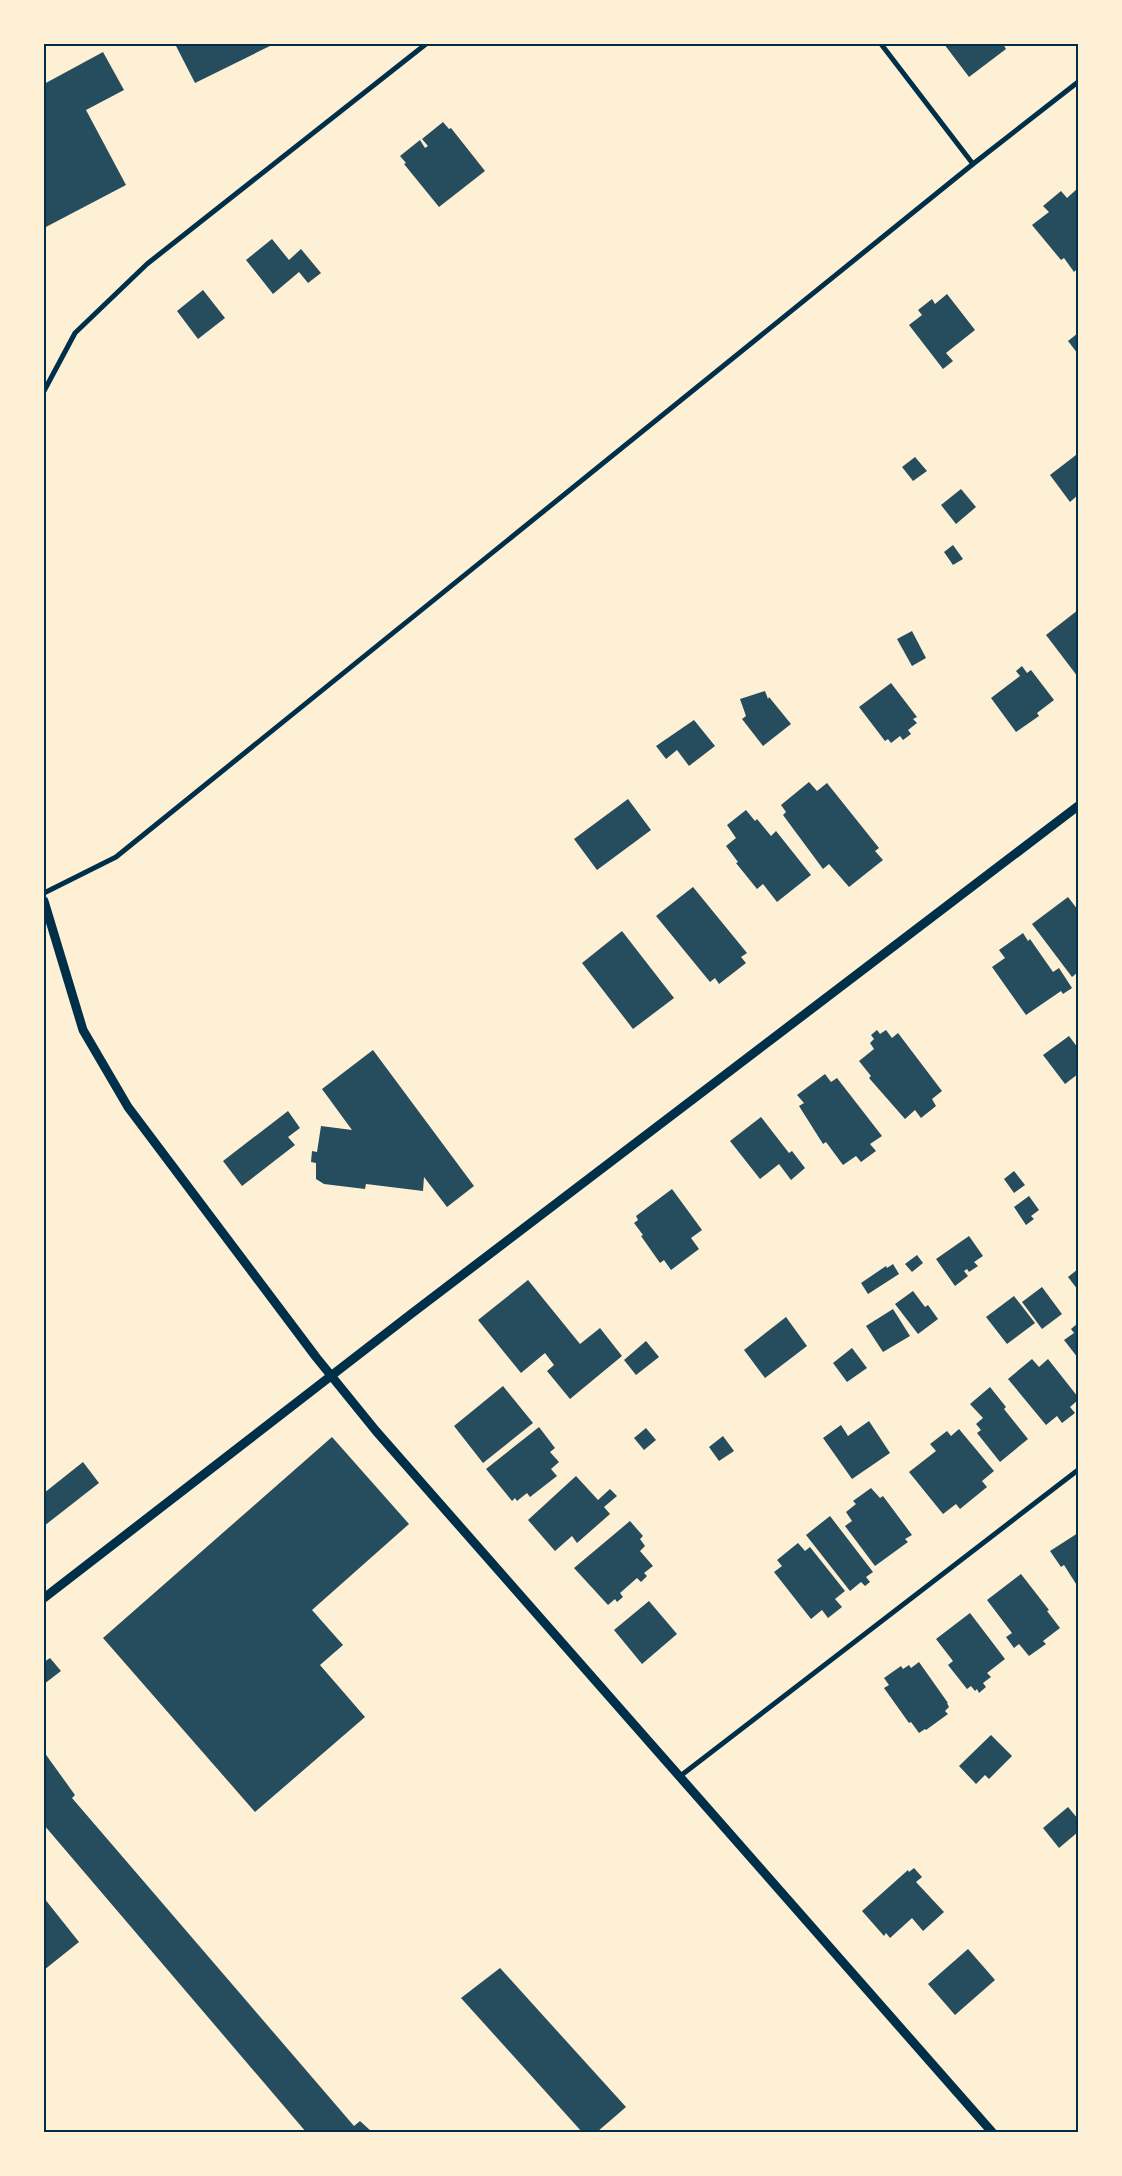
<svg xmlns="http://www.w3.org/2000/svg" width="1122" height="2176" font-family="'PT Sans Narrow',sans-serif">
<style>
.building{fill:#264d5e}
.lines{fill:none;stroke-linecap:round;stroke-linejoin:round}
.minor{stroke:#003049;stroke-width:5}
.tertiary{stroke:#003049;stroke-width:9}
.neatline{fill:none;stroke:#003049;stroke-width:2}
</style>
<rect width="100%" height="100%" fill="#fdf0d5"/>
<g class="building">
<path d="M 175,44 L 274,44 L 195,83 Z"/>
<path d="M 944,44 L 1003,44 L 1006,49 L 969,77 Z"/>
<path d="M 103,52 L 124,90 L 86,110 L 126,185 L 44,228 L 44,84 Z"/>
<path d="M 443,122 L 449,129 L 451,128 L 485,171 L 439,207 L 404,164 L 406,163 L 400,156 L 420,140 L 425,148 L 428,146 L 422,139 Z"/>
<path d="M 1078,188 L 1078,268 L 1074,272 L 1064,258 L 1061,260 L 1032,225 L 1049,212 L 1043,206 L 1061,191 L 1067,198 Z"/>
<path d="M 272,239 L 289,260 L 301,249 L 321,273 L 308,283 L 299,272 L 273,294 L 246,260 Z"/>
<path d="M 203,290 L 225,318 L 198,339 L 177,311 Z"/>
<path d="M 947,294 L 975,330 L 946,353 L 953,361 L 943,369 L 909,325 L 922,315 L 918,310 L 932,299 L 935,304 Z"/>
<path d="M 1078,333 L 1078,354 L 1068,341 Z"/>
<path d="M 1076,455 L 1078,458 L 1078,495 L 1070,502 L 1050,475 Z"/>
<path d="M 915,457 L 927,471 L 913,481 L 902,467 Z"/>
<path d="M 961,489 L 976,507 L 956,524 L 941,505 Z"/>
<path d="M 953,545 L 963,559 L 953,565 L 944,552 Z"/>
<path d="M 1078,610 L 1078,677 L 1046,635 Z"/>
<path d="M 912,631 L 926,658 L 912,666 L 897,639 Z"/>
<path d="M 1022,666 L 1027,673 L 1031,670 L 1054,700 L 1037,713 L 1039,716 L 1016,732 L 991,698 L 1020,676 L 1016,671 Z"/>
<path d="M 891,683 L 917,717 L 913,719 L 917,723 L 908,730 L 911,734 L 903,740 L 900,736 L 891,743 L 888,739 L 885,741 L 859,707 Z"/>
<path d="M 765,691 L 768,699 L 769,697 L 791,724 L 763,746 L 742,719 L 746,716 L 740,699 Z"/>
<path d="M 694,720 L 715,746 L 689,766 L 677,750 L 666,759 L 656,746 Z"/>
<path d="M 809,782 L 817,791 L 827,783 L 879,848 L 875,851 L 883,860 L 849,887 L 829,864 L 823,869 L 783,815 L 786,812 L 781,805 Z"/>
<path d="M 628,799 L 651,830 L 597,870 L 574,839 Z"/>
<path d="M 746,810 L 755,821 L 757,819 L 771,836 L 776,831 L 811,875 L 777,902 L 763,884 L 757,889 L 736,863 L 738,862 L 726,846 L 736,838 L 727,825 Z"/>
<path d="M 693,887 L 747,953 L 741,957 L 746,963 L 719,984 L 715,978 L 710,982 L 656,916 Z"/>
<path d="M 1068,897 L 1078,910 L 1078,972 L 1072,977 L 1032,924 Z"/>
<path d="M 622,931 L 674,998 L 633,1029 L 582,963 Z"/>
<path d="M 1023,933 L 1028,941 L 1030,939 L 1053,972 L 1059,968 L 1072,988 L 1063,994 L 1061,991 L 1026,1015 L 992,967 L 1005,958 L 999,950 Z"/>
<path d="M 877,1030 L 880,1034 L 886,1030 L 892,1038 L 898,1033 L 942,1091 L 932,1099 L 936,1106 L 921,1118 L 915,1110 L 905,1119 L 869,1078 L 871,1076 L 859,1061 L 874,1049 L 870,1043 L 874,1039 L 871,1035 Z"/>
<path d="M 1069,1036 L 1078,1048 L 1078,1074 L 1065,1084 L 1043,1055 Z"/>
<path d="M 373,1050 L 474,1186 L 447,1207 L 424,1177 L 423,1191 L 366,1184 L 365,1189 L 324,1184 L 316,1179 L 316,1163 L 311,1162 L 312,1151 L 317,1152 L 321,1126 L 352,1130 L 322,1089 Z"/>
<path d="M 825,1074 L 831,1082 L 837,1078 L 882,1136 L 870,1144 L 876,1151 L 861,1162 L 856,1156 L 843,1165 L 826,1142 L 823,1144 L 799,1106 L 804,1103 L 797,1095 Z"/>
<path d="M 288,1111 L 300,1128 L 288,1137 L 295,1145 L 242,1186 L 223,1161 Z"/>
<path d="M 761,1117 L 789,1153 L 792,1151 L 805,1168 L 791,1180 L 779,1164 L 760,1179 L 730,1141 Z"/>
<path d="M 1014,1171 L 1025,1185 L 1014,1193 L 1004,1179 Z"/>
<path d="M 672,1189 L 702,1230 L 691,1238 L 699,1249 L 671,1270 L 664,1260 L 660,1263 L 641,1236 L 643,1235 L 634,1223 L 638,1220 L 636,1216 Z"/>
<path d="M 1029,1196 L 1039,1210 L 1031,1216 L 1034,1219 L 1026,1225 L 1014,1207 Z"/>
<path d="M 969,1236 L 983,1256 L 974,1262 L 978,1266 L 969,1272 L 967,1269 L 964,1271 L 968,1276 L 955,1286 L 936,1259 Z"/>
<path d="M 917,1255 L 923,1263 L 912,1272 L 905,1264 Z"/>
<path d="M 893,1264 L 899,1274 L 868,1294 L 861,1283 L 886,1266 L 887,1268 Z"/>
<path d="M 1078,1269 L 1078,1290 L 1068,1277 Z"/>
<path d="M 528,1280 L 580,1344 L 600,1328 L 622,1356 L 570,1399 L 547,1371 L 554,1365 L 545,1353 L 521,1373 L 478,1320 Z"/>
<path d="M 1042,1287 L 1062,1314 L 1042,1329 L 1022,1302 Z"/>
<path d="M 913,1291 L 925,1307 L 928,1305 L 938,1319 L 918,1334 L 895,1304 Z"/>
<path d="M 1014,1296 L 1035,1323 L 1007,1344 L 986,1317 Z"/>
<path d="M 893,1309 L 910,1336 L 883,1352 L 866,1326 Z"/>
<path d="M 786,1317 L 807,1346 L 765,1378 L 744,1350 Z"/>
<path d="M 1078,1323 L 1078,1358 L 1064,1340 L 1074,1333 L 1071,1329 Z"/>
<path d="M 646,1341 L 659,1357 L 636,1375 L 624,1360 Z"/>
<path d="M 852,1348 L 867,1368 L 847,1382 L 833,1363 Z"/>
<path d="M 1032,1359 L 1039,1367 L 1048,1359 L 1078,1397 L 1078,1400 L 1070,1407 L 1075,1413 L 1062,1423 L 1057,1416 L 1046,1425 L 1008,1379 Z"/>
<path d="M 503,1386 L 533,1423 L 483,1463 L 454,1426 Z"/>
<path d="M 990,1387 L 1006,1407 L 1004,1409 L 1028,1439 L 1000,1462 L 977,1433 L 981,1430 L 976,1424 L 983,1418 L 970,1404 Z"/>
<path d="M 869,1421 L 890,1453 L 852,1479 L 823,1438 L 841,1425 L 848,1436 Z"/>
<path d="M 539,1427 L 555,1448 L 550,1452 L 559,1462 L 551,1469 L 557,1476 L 530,1497 L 527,1493 L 517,1501 L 515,1498 L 512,1501 L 486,1469 Z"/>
<path d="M 646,1428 L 656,1440 L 644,1450 L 634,1438 Z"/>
<path d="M 959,1429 L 994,1471 L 982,1481 L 987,1487 L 960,1509 L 956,1504 L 943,1514 L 909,1472 L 936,1451 L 930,1444 L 947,1431 L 951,1436 Z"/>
<path d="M 723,1436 L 734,1451 L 719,1461 L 709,1447 Z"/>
<path d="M 332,1437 L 409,1524 L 312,1610 L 343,1645 L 320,1665 L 365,1717 L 255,1812 L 103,1638 Z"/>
<path d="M 83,1462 L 99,1483 L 44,1526 L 44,1493 Z"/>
<path d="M 576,1476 L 598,1500 L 610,1489 L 617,1496 L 604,1507 L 610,1514 L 577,1543 L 572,1536 L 555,1551 L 528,1520 Z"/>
<path d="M 871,1488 L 880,1498 L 883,1496 L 912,1535 L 905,1539 L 908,1542 L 875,1566 L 845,1526 L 852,1521 L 846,1512 L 856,1504 L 853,1501 Z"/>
<path d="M 830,1516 L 873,1572 L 866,1577 L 870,1582 L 865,1586 L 861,1582 L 850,1591 L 806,1535 Z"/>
<path d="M 630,1521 L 643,1536 L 640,1539 L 645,1546 L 640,1551 L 653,1566 L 644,1573 L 647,1576 L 641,1582 L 637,1578 L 620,1593 L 623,1597 L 617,1602 L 615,1599 L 608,1605 L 574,1568 Z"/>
<path d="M 1078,1533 L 1078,1587 L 1064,1565 L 1061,1567 L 1050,1551 Z"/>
<path d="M 798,1543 L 805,1551 L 810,1547 L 845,1591 L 835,1599 L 842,1607 L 828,1618 L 822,1610 L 811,1619 L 774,1572 L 782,1566 L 777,1560 Z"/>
<path d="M 1021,1574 L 1049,1610 L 1047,1611 L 1060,1628 L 1043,1641 L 1046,1644 L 1029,1656 L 1019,1644 L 1014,1648 L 1006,1637 L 1012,1633 L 987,1600 Z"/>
<path d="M 649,1601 L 677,1634 L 642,1664 L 614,1630 Z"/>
<path d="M 970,1613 L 1005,1659 L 987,1673 L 991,1677 L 983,1683 L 986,1687 L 979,1693 L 977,1689 L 975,1691 L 971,1686 L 967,1689 L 948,1665 L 953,1661 L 936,1639 Z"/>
<path d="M 50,1658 L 61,1671 L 44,1684 L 44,1662 Z"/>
<path d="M 919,1662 L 948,1703 L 947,1703 L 949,1707 L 945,1711 L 948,1714 L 926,1730 L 925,1729 L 919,1733 L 911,1722 L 909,1723 L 884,1688 L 889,1685 L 884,1678 L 901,1666 L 903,1669 L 909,1665 L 911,1668 Z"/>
<path d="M 991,1735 L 1012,1756 L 989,1779 L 985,1775 L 976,1784 L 959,1766 Z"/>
<path d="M 44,1752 L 75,1795 L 72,1798 L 354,2126 L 360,2121 L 372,2132 L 306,2132 L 44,1825 Z"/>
<path d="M 1068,1807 L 1078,1819 L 1078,1832 L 1059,1848 L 1043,1828 Z"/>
<path d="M 914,1868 L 922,1877 L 916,1882 L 944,1912 L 923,1931 L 912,1918 L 890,1938 L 886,1933 L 884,1936 L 862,1911 L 908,1870 L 909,1872 Z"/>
<path d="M 44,1898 L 79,1942 L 44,1970 Z"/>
<path d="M 968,1949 L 995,1980 L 955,2015 L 928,1984 Z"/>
<path d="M 500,1968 L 626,2107 L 597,2132 L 582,2132 L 461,1998 Z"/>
</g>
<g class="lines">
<g class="minor">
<path d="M 881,44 L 973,164"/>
<path d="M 44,391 L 75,333 L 147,264 L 426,44"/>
<path d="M 44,893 L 116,857 L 973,164 L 1078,82"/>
<path d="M 679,1777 L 1078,1470"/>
</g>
<g class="tertiary">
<path d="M 44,901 L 83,1030 L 128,1107 L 316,1357 L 376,1431 L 992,2132"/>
<path d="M 44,1598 L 411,1314 L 1078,806"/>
</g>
</g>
<rect width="1122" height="2176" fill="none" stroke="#fdf0d5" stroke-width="90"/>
<rect x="45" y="45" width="1032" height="2086" class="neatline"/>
</svg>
